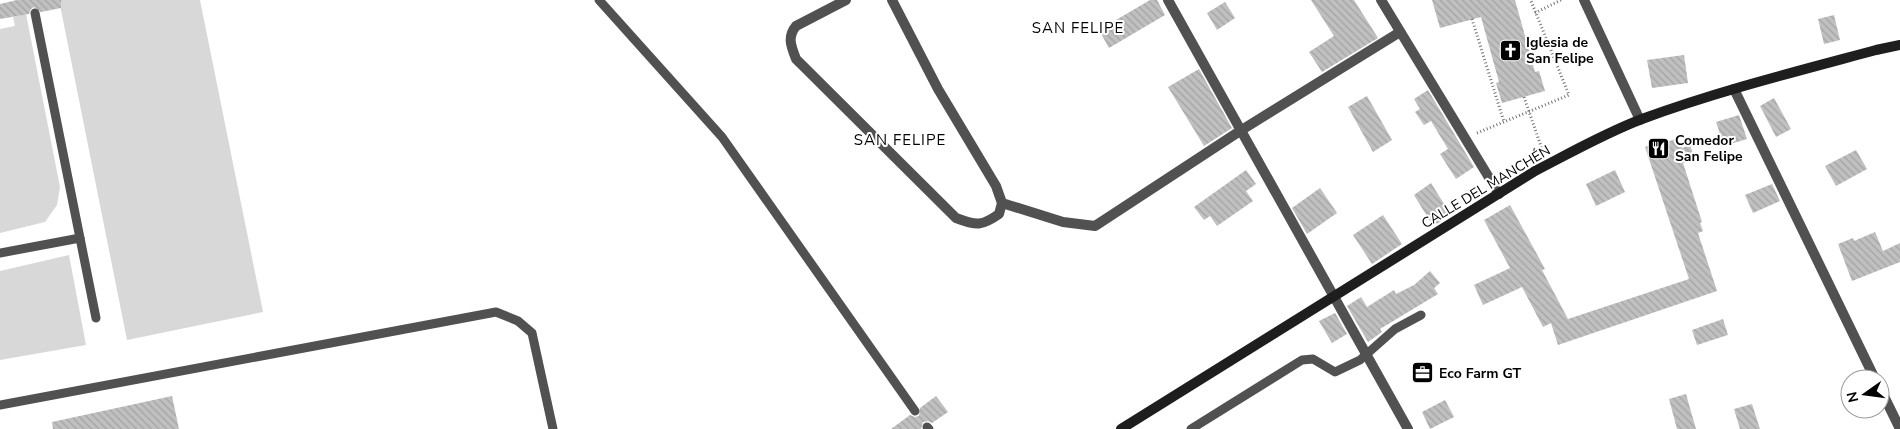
<svg xmlns="http://www.w3.org/2000/svg" width="1900" height="429" font-family="'Nunito Sans',sans-serif">
<style>
.green{fill:#d8d8d8}
.building{fill:url(#building-back-hatch)}
.lines{fill:none;stroke-linecap:round;stroke-linejoin:round}
.path{stroke:#737373;stroke-width:3;stroke-dasharray:1 2.5;stroke-linecap:butt}
.lane{stroke:#515151;stroke-width:9}
.street{stroke:#515151;stroke-width:10}
.secondary{stroke:#1e1e1e;stroke-width:10}
.labels{text-anchor:middle;dominant-baseline:central;stroke-width:4;stroke-linejoin:round;paint-order:stroke}
.poi-label{font-size:14px;font-weight:bold;fill:#000;stroke:#fff;text-anchor:start}
.street-label{font-size:14px;fill:#000;stroke:#fff}
.neighbourhood-label{font-size:15px;letter-spacing:1px;fill:#000;stroke:#fff}
</style>
<defs>
<pattern id="building-back-hatch" width="6" height="6" patternUnits="userSpaceOnUse" patternTransform="scale(1.25)"><rect width="6" height="6" fill="#c0c0c0"/><path d="M-1 5l2 2M0 0l6 6M5-1l2 2" fill="none" stroke="#a3a3a3"/></pattern>
</defs>
<rect width="100%" height="100%" fill="#fff"/>
<g class="green">
<path d="M 59,0 L 200,0 L 263,312 L 127,340 Z"/>
<path d="M 26,14 L 60,187 L 57,205 L 45,222 L 0,233 L 0,29 L 15,26 L 13,17 Z"/>
<path d="M 69,255 L 86,345 L 0,360 L 0,271 Z"/>
</g>
<g class="building">
<path d="M 17,0 L 61,0 L 61,8 L 41,12 L 34,7 L 31,9 L 29,14 L 0,19 L 0,4 Z"/>
<path d="M 1150,0 L 1157,0 L 1165,15 L 1109,48 L 1099,30 Z"/>
<path d="M 1311,0 L 1354,0 L 1378,38 L 1322,72 L 1309,52 L 1334,36 Z"/>
<path d="M 1432,0 L 1515,0 L 1535,72 L 1539,71 L 1545,91 L 1502,103 L 1496,83 L 1499,82 L 1481,17 L 1440,28 Z"/>
<path d="M 1225,2 L 1235,18 L 1217,30 L 1207,13 Z"/>
<path d="M 1834,15 L 1840,40 L 1824,44 L 1818,19 Z"/>
<path d="M 1684,55 L 1688,83 L 1652,88 L 1647,60 Z"/>
<path d="M 1199,69 L 1232,128 L 1204,146 L 1168,87 Z"/>
<path d="M 1428,90 L 1474,167 L 1456,179 L 1440,154 L 1448,149 L 1431,121 L 1424,125 L 1415,112 L 1420,109 L 1414,99 Z"/>
<path d="M 1367,96 L 1392,140 L 1373,152 L 1348,107 Z"/>
<path d="M 1774,98 L 1791,129 L 1776,137 L 1760,106 Z"/>
<path d="M 1739,115 L 1747,139 L 1724,146 L 1716,122 Z"/>
<path d="M 1678,138 L 1682,148 L 1690,145 L 1695,159 L 1683,163 L 1702,222 L 1700,223 L 1703,231 L 1698,233 L 1717,291 L 1558,345 L 1551,323 L 1543,327 L 1522,287 L 1483,305 L 1474,285 L 1510,268 L 1484,220 L 1510,205 L 1545,269 L 1542,270 L 1568,319 L 1689,279 L 1645,147 L 1666,139 L 1667,142 Z"/>
<path d="M 1856,150 L 1867,169 L 1836,186 L 1825,166 Z"/>
<path d="M 1246,170 L 1256,184 L 1246,191 L 1253,201 L 1217,226 L 1210,216 L 1204,220 L 1194,207 Z"/>
<path d="M 1615,170 L 1625,192 L 1596,206 L 1586,184 Z"/>
<path d="M 1431,183 L 1451,215 L 1433,226 L 1414,195 Z"/>
<path d="M 1772,184 L 1780,201 L 1753,213 L 1745,195 Z"/>
<path d="M 1320,188 L 1337,213 L 1307,234 L 1292,208 Z"/>
<path d="M 1383,215 L 1402,244 L 1372,264 L 1353,235 Z"/>
<path d="M 1875,232 L 1883,251 L 1900,243 L 1900,262 L 1852,281 L 1838,244 L 1853,238 L 1854,241 Z"/>
<path d="M 1430,271 L 1440,283 L 1434,288 L 1438,294 L 1380,329 L 1382,332 L 1368,342 L 1347,306 L 1361,297 L 1367,307 L 1394,290 L 1396,294 L 1414,285 Z"/>
<path d="M 1335,313 L 1347,334 L 1332,343 L 1319,321 Z"/>
<path d="M 1723,319 L 1728,335 L 1697,345 L 1692,330 Z"/>
<path d="M 1686,394 L 1696,429 L 1677,429 L 1669,399 Z"/>
<path d="M 172,396 L 179,429 L 53,429 L 52,422 Z"/>
<path d="M 936,396 L 948,412 L 932,423 L 928,421 L 923,422 L 921,429 L 891,429 L 910,415 L 915,417 L 919,416 L 920,408 Z"/>
<path d="M 1445,400 L 1454,417 L 1430,429 L 1422,412 Z"/>
<path d="M 1752,404 L 1760,429 L 1740,429 L 1734,409 Z"/>
</g>
<g class="lines">
<g class="path">
<path d="M 1535,13 L 1561,0"/>
<path d="M 1472,19 L 1504,122"/>
<path d="M 1524,97 L 1543,152"/>
<path d="M 1477,133 L 1569,95 L 1531,1"/>
</g>
<g class="lane">
<path d="M 599,0 L 722,137 L 915,411"/>
<path d="M 35,13 L 96,318"/>
<path d="M 0,253 L 80,238"/>
<path d="M 0,405 L 496,312 L 518,321 L 532,333 L 553,429"/>
<path d="M 927,427 L 929,429"/>
<path d="M 1191,429 L 1302,360 L 1313,359 L 1335,372 L 1360,360 L 1395,329 L 1421,315"/>
</g>
<g class="street">
<path d="M 846,0 L 796,26 C 787,37 791,46 796,59 L 956,218 C 977,226 982,226 999,214 L 1002,203 L 996,186 L 938,89 L 892,0"/>
<path d="M 1168,0 L 1408,429"/>
<path d="M 1381,0 L 1499,194"/>
<path d="M 1584,0 L 1640,120"/>
<path d="M 1734,89 L 1875,379"/>
<path d="M 1002,203 L 1063,222 L 1095,226 L 1240,131 L 1400,32"/>
<path d="M 1880,388 L 1900,429"/>
</g>
<path class="secondary" d="M 1121,429 L 1535,171 C 1570,153 1605,133 1642,119 C 1718,91 1798,71 1876,50 L 1900,45"/>
</g>
<defs>
<symbol id="church-square" viewBox="-11 -11 22 22"><rect x="-9" y="-9" width="18" height="18" rx="4" fill="#000" stroke="#fff"/><path d="M-1.2-6h2.4v3.5h3.3v2.4h-3.3V6h-2.4V-.1h-3.3v-2.4h3.3Z" fill="#fff"/></symbol>
<symbol id="restaurant-square" viewBox="-11 -11 22 22"><rect x="-9" y="-9" width="18" height="18" rx="4" fill="#000" stroke="#fff"/><path d="M-5-6h1v4h1v-4h1v4h1v-4h1v5L-1.5 .5V6h-2V.5L-5-1ZM5-6V6H3V1.5H1.5Q1.5-4 5-6Z" fill="#fff"/></symbol>
<symbol id="office-square" viewBox="-11 -11 22 22"><rect x="-9" y="-9" width="18" height="18" rx="4" fill="#000" stroke="#fff"/><path d="M-6-3h4V-5.5h4V-3h4V5H-6ZM-1-4.5V-3h2v-1.5ZM-6 0V1H6V0Z" fill="#fff"/></symbol>
</defs>
<g fill-rule="evenodd">
<use href="#church-square" x="1498" y="38" width="25" height="25"/>
<use href="#restaurant-square" x="1646" y="136" width="25" height="25"/>
<use href="#office-square" x="1410" y="360" width="25" height="25"/>
</g>
<g class="labels">
<g class="poi-label">
<text x="1526" y="42">Iglesia de<tspan x="1526" dy="16">San Felipe</tspan></text>
<text x="1675" y="140">Comedor<tspan x="1675" dy="16">San Felipe</tspan></text>
<text x="1439" y="373">Eco Farm GT</text>
</g>
<g class="street-label">
<text transform="translate(1486 187) rotate(-31)">CALLE DEL MANCHÉN</text>
</g>
<g class="neighbourhood-label">
<text x="1078" y="28">SAN FELIPE</text>
<text x="900" y="140">SAN FELIPE</text>
</g>
</g>
<g transform="translate(1865 394) rotate(256)"><circle r="24" fill="#ffffff" stroke="#999999"/>
<path d="M0-4L9 19L0 12L-9 19Z" fill="#000000"/>
<text y="-8" font-size="14" font-weight="bold" text-anchor="middle" fill="#000000">N</text>
</g>
</svg>
